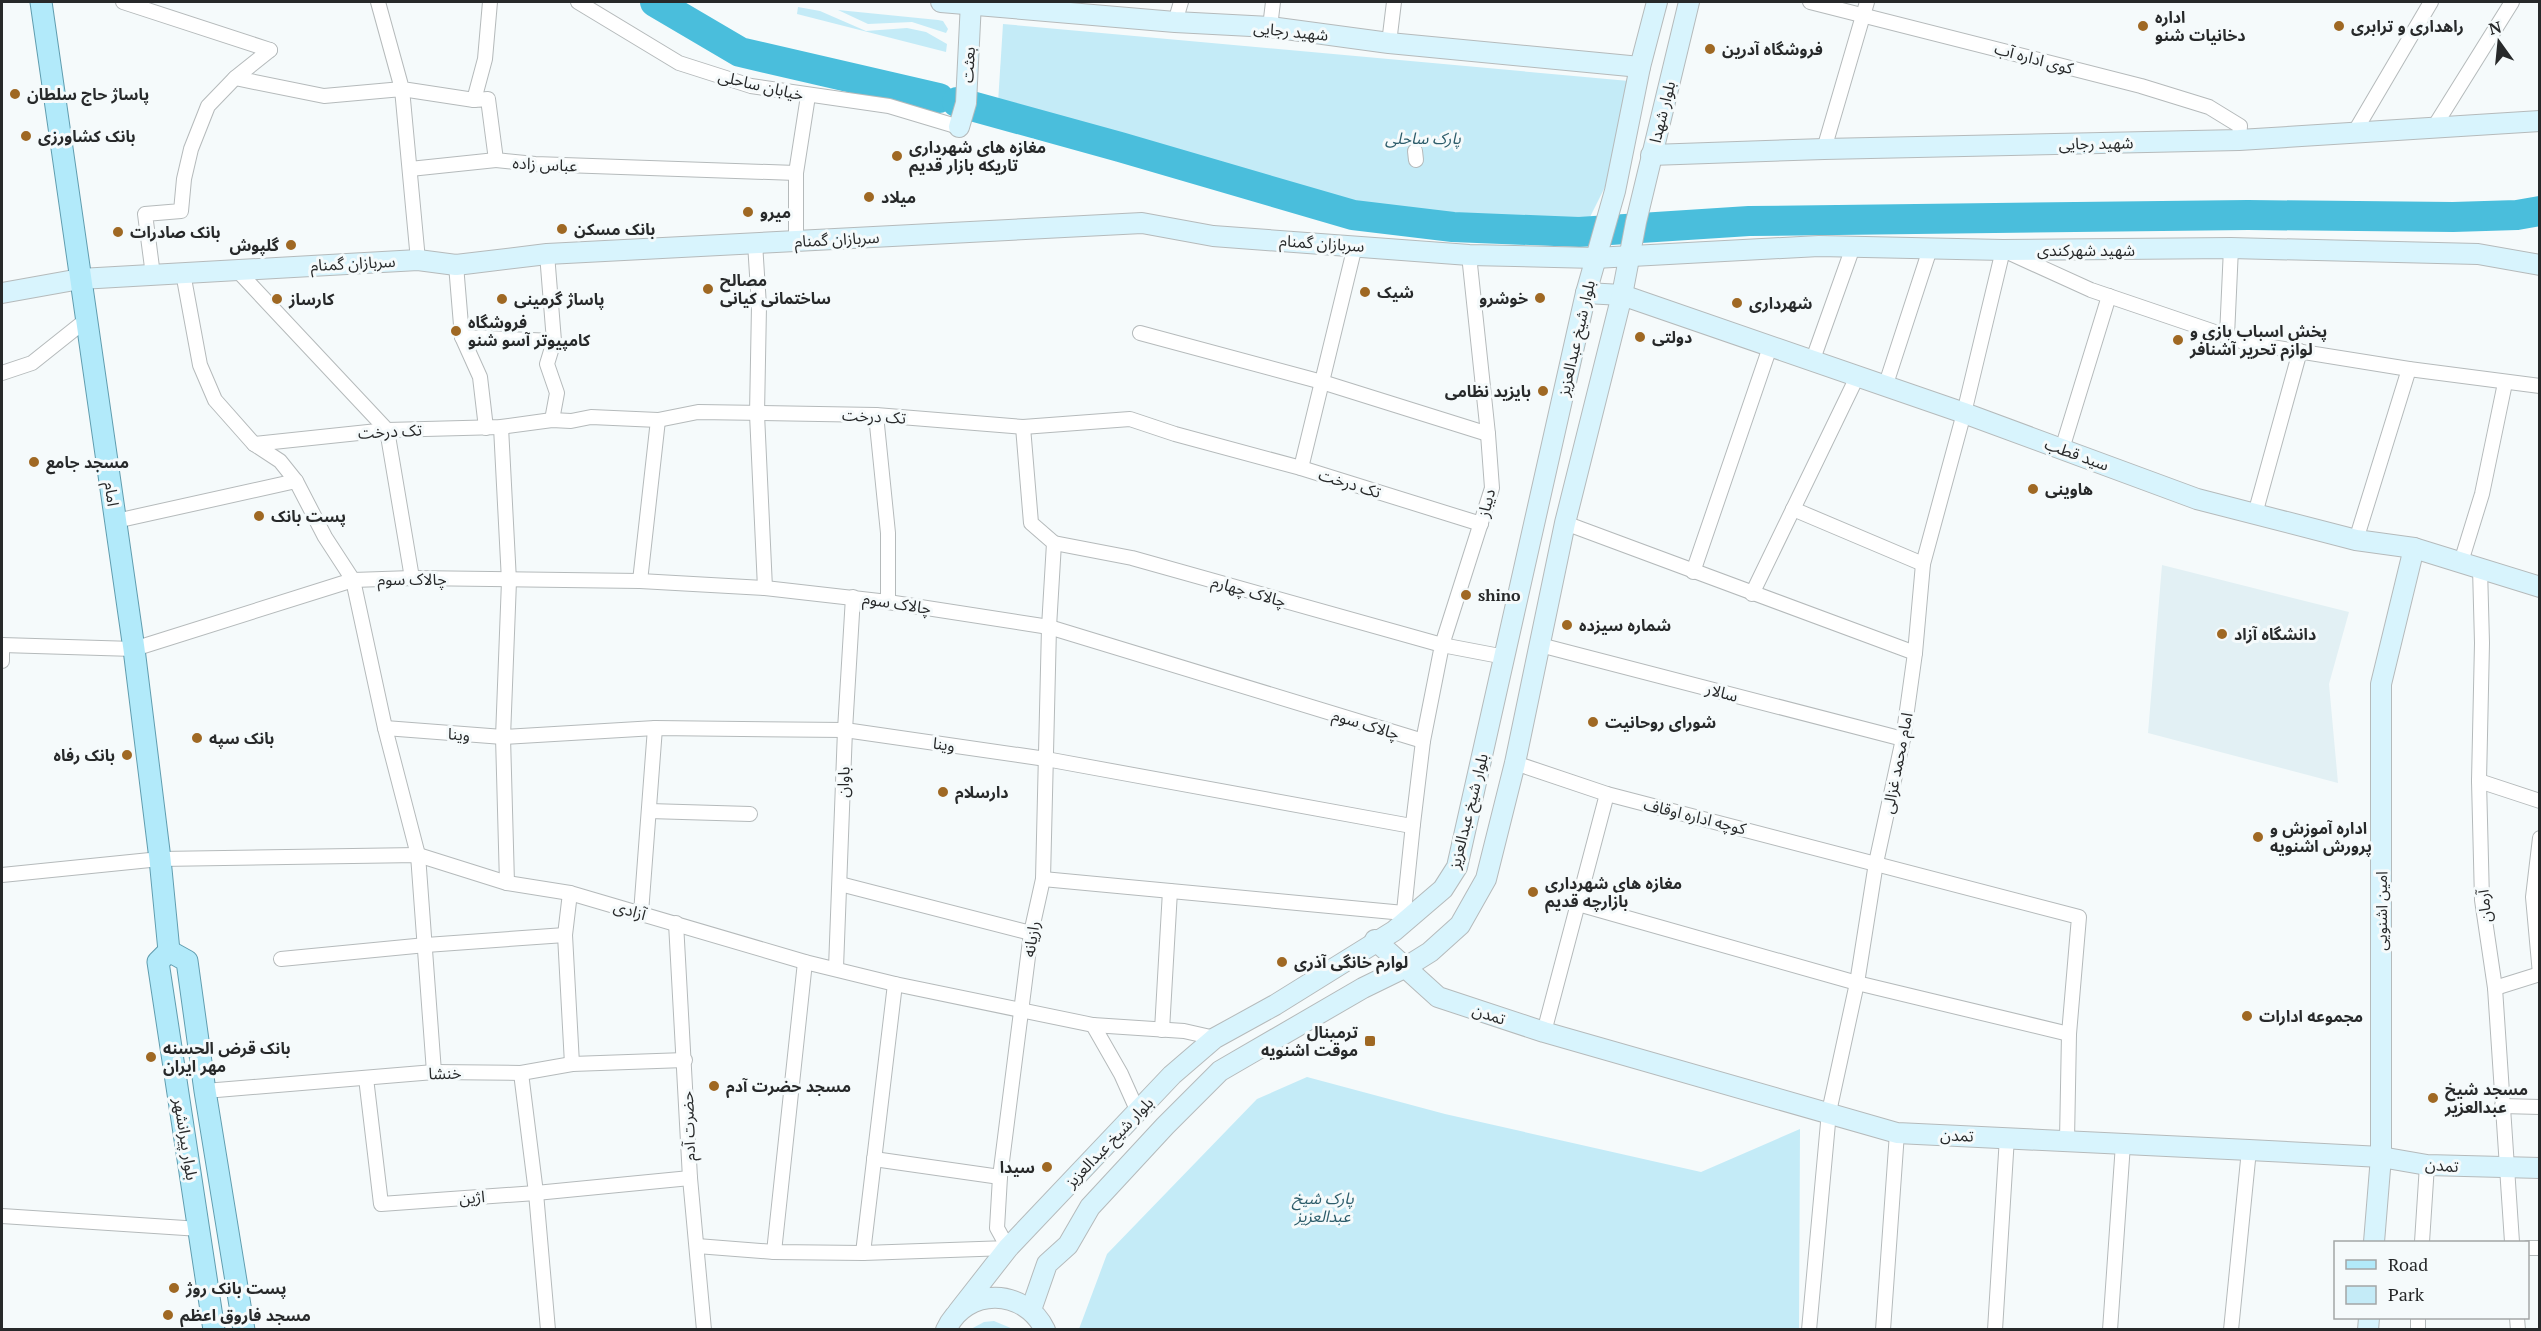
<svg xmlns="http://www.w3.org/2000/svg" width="2541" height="1331" font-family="'PT Serif','Noto Sans Arabic',serif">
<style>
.built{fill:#e2f0f4}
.green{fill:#c4ebf7}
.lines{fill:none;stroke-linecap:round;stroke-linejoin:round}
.river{stroke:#4abedc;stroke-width:30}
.street-casing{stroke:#b5babb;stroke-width:16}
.secondary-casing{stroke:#b5babb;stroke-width:22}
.primary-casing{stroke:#609daf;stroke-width:23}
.street{stroke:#fff;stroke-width:14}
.secondary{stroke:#d8f4fd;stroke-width:20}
.primary{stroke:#b2eafa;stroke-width:21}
.poi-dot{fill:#9f6823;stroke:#f5fafb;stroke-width:2}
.labels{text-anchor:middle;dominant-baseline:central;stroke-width:6;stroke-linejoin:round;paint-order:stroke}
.poi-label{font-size:16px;font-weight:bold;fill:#27292a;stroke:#f5fafb;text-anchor:start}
.street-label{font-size:16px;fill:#27292a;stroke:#f5fafb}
.park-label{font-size:16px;font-style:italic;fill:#2c5c6a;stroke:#f5fafb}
</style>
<rect width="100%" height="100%" fill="#f5fafb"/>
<path class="built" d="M 2162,565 L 2349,612 L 2329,684 L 2338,783 L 2148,733 Z"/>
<g class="green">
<path d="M 798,7 L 820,11 L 866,31 L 907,28 L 926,32 L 947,44 L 946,52 L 797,14 Z"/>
<path d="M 838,10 L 938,20 L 943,21 L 948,29 L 946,33 L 912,22 L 868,24 Z"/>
<path d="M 1003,24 L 1629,81 L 1605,187 L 1588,221 L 1415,214 L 1334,200 L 998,103 Z"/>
<path d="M 1307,1077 L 1445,1114 L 1701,1172 L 1800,1129 L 1799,1329 L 1079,1329 L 1107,1254 L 1257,1099 Z"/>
<path d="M 994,1321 L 1013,1329 L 971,1329 L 984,1322 Z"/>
</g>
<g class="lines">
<g class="river">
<path d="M 655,2 L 740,52 L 939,98"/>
<path d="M 957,102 L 1120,147 L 1353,215 L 1453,227 L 1579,232 L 1749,221 L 2248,215 L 2453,217 L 2517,215 L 2540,211"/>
</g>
<defs>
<g id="street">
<path d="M 123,2 L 270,50"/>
<path d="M 378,2 L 402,89 L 474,100 L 488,99 L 496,160 L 535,164 L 796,173"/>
<path d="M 578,2 L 679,63 L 751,86 L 889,106 L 959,127"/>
<path d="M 1810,2 L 2141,86 L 2209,107 L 2240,126 L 2239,140"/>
<path d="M 1175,22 L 1181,2"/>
<path d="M 1270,27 L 1273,2"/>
<path d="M 1389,43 L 1394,2"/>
<path d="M 270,50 L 235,78 L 324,96 L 402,89 L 418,260"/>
<path d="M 474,100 L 485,59 L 490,2"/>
<path d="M 2434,127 L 2512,2"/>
<path d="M 2354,133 L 2431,2"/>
<path d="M 1824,149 L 1867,2"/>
<path d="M 1415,151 L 1416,160"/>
<path d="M 410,169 L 496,160"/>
<path d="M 796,241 L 796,173 L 808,96"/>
<path d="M 755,243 L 759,306 L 757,414 L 765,588"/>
<path d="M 547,254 L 554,341 L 547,364 L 557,393 L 552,420"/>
<path d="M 1469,255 L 1488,434 L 1492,488 L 1442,645 L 1505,657"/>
<path d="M 456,265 L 462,337 L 480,377 L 486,428"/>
<path d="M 236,269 L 387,430 L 412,578"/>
<path d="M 183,273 L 200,365 L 215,400 L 254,444 L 280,461 L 296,481 L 325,537 L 353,580 L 385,728 L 418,855 L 434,1072"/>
<path d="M 153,275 L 145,214 L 181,211 L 184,179 L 191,149 L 208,106 L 235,78"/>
<path d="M 1140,333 L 1322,382 L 1488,434"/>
<path d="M 2227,336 L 2231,248"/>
<path d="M 462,337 L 554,341"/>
<path d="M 1812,362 L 1853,247"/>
<path d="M 2,373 L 32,363 L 86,320"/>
<path d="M 1885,387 L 1930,249"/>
<path d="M 876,415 L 888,533 L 888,602"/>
<path d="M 501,427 L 509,581 L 503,737 L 507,883"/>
<path d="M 254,444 L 387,430 L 501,427 L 552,420 L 571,421 L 591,417 L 658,420 L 698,412 L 876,415 L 1023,427 L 1130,419 L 1175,434 L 1301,468 L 1481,524"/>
<path d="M 2062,449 L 2109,296"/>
<path d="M 1301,468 L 1355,246"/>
<path d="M 1793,509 L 1923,564"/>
<path d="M 2255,514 L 2300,351"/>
<path d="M 116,521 L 296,481"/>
<path d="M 1565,523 L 1915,653"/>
<path d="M 2356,540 L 2409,369"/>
<path d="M 2461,562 L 2482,494 L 2505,383"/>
<path d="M 2480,568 L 2482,643 L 2479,781 L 2482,900 L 2495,988 L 2512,1242"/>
<path d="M 1693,572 L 1770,347"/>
<path d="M 640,581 L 658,420"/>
<path d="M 1752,594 L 1857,377"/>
<path d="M 2,645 L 134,649 L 353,580 L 412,578 L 640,581 L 765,588 L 888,602 L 1049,627 L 1423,741"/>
<path d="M 1540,645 L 1903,739"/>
<path d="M 2,661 L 2,645"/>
<path d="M 385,728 L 503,737 L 655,728 L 845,730 L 1046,759 L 1406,825 L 1413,824 L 1423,741 L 1442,645 L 1132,558 L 1054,543"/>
<path d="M 1515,763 L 1607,794 L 2079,917 L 2069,1034 L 2067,1140"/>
<path d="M 2479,781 L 2540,801"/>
<path d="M 649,811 L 750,814"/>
<path d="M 2540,838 L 2533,897 L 2540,974"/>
<path d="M 2,875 L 160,859 L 418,855 L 507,883 L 570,893 L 805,962 L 895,984 L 1093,1025 L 1184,1031 L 1215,1038"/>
<path d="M 1043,879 L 1404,913"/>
<path d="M 840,884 L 1031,933"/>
<path d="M 570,893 L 565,935 L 572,1064"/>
<path d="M 1578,904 L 1857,983 L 2069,1034"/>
<path d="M 641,913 L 655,728"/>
<path d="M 1403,921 L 1413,824"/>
<path d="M 676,923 L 690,1178 L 704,1330"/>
<path d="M 281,959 L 426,945 L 565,935"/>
<path d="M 836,968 L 845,730 L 853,597"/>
<path d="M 2495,988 L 2540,974"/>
<path d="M 1093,1025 L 1121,1074 L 1138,1112"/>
<path d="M 1162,1030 L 1170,891"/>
<path d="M 1544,1032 L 1607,794"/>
<path d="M 521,1073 L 536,1193 L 548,1330"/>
<path d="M 366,1078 L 381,1204 L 536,1193 L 690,1178"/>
<path d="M 205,1091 L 434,1072 L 521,1073 L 572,1064 L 685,1060"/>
<path d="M 2502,1106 L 2540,1107"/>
<path d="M 874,1159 L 1000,1177"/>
<path d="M 2,1216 L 200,1229"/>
<path d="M 2422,1242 L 2427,1165"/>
<path d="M 697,1246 L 774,1252 L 863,1253 L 1008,1248 L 997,1228 L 1000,1177 L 1031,933 L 1043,879 L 1049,627 L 1054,543 L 1031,523 L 1023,427"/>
<path d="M 2528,1248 L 2540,1248"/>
<path d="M 774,1252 L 805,962"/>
<path d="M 863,1253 L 895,984"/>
<path d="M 2517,1318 L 2518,1330"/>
<path d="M 1809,1330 L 1829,1112 L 1857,983 L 1876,863 L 1903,739 L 1915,653 L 1923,564 L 1964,413 L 2003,250 L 2091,290 L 2247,343 L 2409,369 L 2540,386"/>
<path d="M 1883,1330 L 1897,1133"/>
<path d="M 1995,1330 L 2007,1137"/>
<path d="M 2110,1330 L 2123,1144"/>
<path d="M 2231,1330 L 2249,1150"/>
<path d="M 2418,1330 L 2418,1318"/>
</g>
<g id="secondary">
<path d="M 941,2 L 1175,22 L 1270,27 L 1389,43 L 1640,67"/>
<path d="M 959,127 L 966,103 L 971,2"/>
<path d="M 1651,155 L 1824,149 L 2239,140 L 2540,121"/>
<path d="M 2,293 L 80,279 L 418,260 L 456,265 L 547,254 L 1142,223 L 1213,236 L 1469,255 L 1595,258 L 1819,246 L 2003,250 L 2231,248 L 2478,254 L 2540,265"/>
<path d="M 1586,293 L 1622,295 L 1964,413 L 2197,499 L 2356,540 L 2414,548 L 2540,587"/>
<path d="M 1375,940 L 1438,997 L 1544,1032 L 1897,1133 L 2249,1150 L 2381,1157 L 2427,1165 L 2540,1168"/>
<path d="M 2374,1242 L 2381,1157 L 2381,684 L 2414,548"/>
<path d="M 1031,1310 L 1047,1264 L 1068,1245 L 1090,1207 L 1165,1126 L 1220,1071 L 1363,988 L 1406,967 L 1430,952 L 1460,925 L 1486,879 L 1515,763 L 1565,523 L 1622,295 L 1636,222 L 1689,2"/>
<path d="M 958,1312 L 1008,1248 L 1172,1075 L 1215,1038 L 1275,1005 L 1394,931 L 1443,889 L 1457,867 L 1586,293 L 1615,191 L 1640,67 L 1657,2"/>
<path d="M 946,1330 C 966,1286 1025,1288 1045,1330"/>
<path d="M 2368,1330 L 2369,1318"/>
</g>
<g id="primary">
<path d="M 41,2 L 134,649 L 160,859 L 169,951"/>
<path d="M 169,951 L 187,961 L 205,1091 L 244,1330"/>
<path d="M 169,951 L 158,962 L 214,1330"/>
</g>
</defs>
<use href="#street" class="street-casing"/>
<use href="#secondary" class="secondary-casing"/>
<use href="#primary" class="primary-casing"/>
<use href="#street" class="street"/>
<use href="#secondary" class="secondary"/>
<use href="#primary" class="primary"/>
</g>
<g class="poi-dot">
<circle cx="2143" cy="26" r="6"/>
<circle cx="2339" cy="26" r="6"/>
<circle cx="1710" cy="49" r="6"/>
<circle cx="15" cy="94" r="6"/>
<circle cx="26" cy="136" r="6"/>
<circle cx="897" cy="156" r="6"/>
<circle cx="869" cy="197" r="6"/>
<circle cx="748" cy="212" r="6"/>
<circle cx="562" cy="229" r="6"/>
<circle cx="118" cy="232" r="6"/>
<circle cx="291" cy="245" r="6"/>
<circle cx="708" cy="289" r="6"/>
<circle cx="1365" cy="292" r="6"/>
<circle cx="1540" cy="298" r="6"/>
<circle cx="277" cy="299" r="6"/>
<circle cx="502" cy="299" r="6"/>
<circle cx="1737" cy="303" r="6"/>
<circle cx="456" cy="331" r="6"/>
<circle cx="1640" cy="337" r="6"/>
<circle cx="2178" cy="340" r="6"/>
<circle cx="1543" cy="391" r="6"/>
<circle cx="34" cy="462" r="6"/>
<circle cx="2033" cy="489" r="6"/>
<circle cx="259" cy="516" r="6"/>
<circle cx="1466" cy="595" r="6"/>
<circle cx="1567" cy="625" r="6"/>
<circle cx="2222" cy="634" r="6"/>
<circle cx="1593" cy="722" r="6"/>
<circle cx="197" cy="738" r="6"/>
<circle cx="127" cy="755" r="6"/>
<circle cx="943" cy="792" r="6"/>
<circle cx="2258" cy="837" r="6"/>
<circle cx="1533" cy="892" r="6"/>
<circle cx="1282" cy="962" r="6"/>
<circle cx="2247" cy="1016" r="6"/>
<rect x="1364" y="1035" width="12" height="12" rx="3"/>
<circle cx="151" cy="1057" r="6"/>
<circle cx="714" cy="1086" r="6"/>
<circle cx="2433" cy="1098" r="6"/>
<circle cx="1047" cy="1167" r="6"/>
<circle cx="174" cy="1288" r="6"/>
<circle cx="168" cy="1315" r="6"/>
</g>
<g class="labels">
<g class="poi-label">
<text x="2155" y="17">اداره<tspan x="2155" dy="18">دخانیات شنو</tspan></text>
<text x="2351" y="26">راهداری و ترابری</text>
<text x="1722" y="49">فروشگاه آدرین</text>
<text x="27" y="94">پاساژ حاج سلطان</text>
<text x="38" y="136">بانک کشاورزی</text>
<text x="909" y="147">مغازه های شهرداری<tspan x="909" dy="18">تاریکه بازار قدیم</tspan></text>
<text x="881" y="197">میلاد</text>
<text x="760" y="212">میرو</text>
<text x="574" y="229">بانک مسکن</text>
<text x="130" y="232">بانک صادرات</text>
<text x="279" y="245" text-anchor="end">گلپوش</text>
<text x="720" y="280">مصالح<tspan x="720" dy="18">ساختمانی کیانی</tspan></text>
<text x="1377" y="292">شیک</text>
<text x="1528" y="298" text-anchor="end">خوشرو</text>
<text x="289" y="299">کارساز</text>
<text x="514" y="299">پاساژ گرمینی</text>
<text x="1749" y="303">شهرداری</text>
<text x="468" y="322">فروشگاه<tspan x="468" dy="18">کامپیوتر آسو شنو</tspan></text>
<text x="2190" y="331">پخش اسباب بازی و<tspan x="2190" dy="18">لوازم تحریر آشنافر</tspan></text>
<text x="1652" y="337">دولتی</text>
<text x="1531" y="391" text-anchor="end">بایزید نظامی</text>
<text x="46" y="462">مسجد جامع</text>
<text x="2045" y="489">هاوینی</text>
<text x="271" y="516">پست بانک</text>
<text x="1478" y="595">shino</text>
<text x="1579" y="625">شماره سیزده</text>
<text x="2234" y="634">دانشگاه آزاد</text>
<text x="1605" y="722">شورای روحانیت</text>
<text x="209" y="738">بانک سپه</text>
<text x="115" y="755" text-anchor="end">بانک رفاه</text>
<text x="955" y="792">دارسلام</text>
<text x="2270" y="828">اداره آموزش و<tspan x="2270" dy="18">پرورش اشنویه</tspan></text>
<text x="1545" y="883">مغازه های شهرداری<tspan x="1545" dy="18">بازارچه قدیم</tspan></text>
<text x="1294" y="962">لوارم خانگی آذری</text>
<text x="2259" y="1016">مجموعه ادارات</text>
<text x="1358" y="1032" text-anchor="end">ترمینال<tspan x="1358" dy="18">موقت اشنویه</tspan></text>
<text x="163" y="1048">بانک قرض الحسنه<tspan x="163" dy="18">مهر ایران</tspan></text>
<text x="726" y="1086">مسجد حضرت آدم</text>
<text x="2445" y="1089">مسجد شیخ<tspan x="2445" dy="18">عبدالعزیر</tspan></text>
<text x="1035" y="1167" text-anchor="end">سیدا</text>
<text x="186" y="1288">پست بانک روژ</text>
<text x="180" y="1315">مسجد فاروق اعظم</text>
</g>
<g class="street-label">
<text transform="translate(1291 31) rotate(6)">شهید رجایی</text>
<text transform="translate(2034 58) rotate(15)">کوی اداره آب</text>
<text transform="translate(968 65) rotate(-87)">بعثت</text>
<text transform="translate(761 85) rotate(13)">خیابان ساحلی</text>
<text transform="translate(1662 112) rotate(-76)">بلوار شهدا</text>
<text transform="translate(2096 143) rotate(-1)">شهید رجایی</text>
<text transform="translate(545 164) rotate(3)">عباس زاده</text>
<text transform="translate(837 239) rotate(-3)">سربازان گمنام</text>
<text transform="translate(1322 243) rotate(4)">سربازان گمنام</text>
<text x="2086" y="250">شهید شهرکندی</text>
<text transform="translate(353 263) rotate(-3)">سربازان گمنام</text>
<text transform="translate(1576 338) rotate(-77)">بلوار شیخ عبدالعزیز</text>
<text transform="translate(874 416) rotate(3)">تک درخت</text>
<text transform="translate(390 431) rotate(-3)">تک درخت</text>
<text transform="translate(2077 454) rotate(20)">سید قطب</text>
<text transform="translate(1350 483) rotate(17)">تک درخت</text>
<text transform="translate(112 494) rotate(82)">امام</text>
<text transform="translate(1486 503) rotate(-76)">دیباز</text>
<text x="412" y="579">چالاک سوم</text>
<text transform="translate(1249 591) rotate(16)">چالاک چهارم</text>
<text transform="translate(897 603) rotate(9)">چالاک سوم</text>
<text transform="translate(1722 692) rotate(15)">سالار</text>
<text transform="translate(1366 724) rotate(17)">چالاک سوم</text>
<text transform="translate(459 734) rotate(4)">وینا</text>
<text transform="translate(944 744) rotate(8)">وینا</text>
<text transform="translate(1897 763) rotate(-79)">امام محمد غزالی</text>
<text transform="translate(843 782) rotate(-88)">باوان</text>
<text transform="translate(1468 811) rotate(-76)">بلوار شیخ عبدالعزیز</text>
<text transform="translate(1695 816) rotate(14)">کوچه اداره اوقاف</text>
<text transform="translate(2484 906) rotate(-96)">آرمان</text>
<text transform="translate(630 910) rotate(16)">آزادی</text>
<text transform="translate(2381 911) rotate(-90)">امین اشنویی</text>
<text transform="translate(1031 939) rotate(-81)">رازیانه</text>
<text transform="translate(1489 1014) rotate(18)">تمدن</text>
<text transform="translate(445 1073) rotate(-1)">خنشا</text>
<text transform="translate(688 1126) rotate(-92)">حضرت آدم</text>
<text transform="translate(1957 1135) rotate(2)">تمدن</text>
<text transform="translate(186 1139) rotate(81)">بلوار پیرانشهر</text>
<text transform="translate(1109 1142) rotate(-46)">بلوار شیخ عبدالعزیز</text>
<text transform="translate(2442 1165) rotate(4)">تمدن</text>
<text transform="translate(472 1197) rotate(-4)">اژین</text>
</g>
<g class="park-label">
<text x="1423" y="138">پارک ساحلی</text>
<text x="1323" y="1198">پارک شیخ<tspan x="1323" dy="18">عبدالعزیز</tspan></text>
</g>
</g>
<rect width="2541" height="1331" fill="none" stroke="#27292a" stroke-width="6"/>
<rect x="2334" y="1241" width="195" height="78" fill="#f5fafb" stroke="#a3a6a7" stroke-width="1.5"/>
<rect x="2346" y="1260" width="30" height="9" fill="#b2eafa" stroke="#a3a6a7" stroke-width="1.5"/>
<text x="2388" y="1271" font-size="18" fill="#27292a">Road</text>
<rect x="2346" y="1286" width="30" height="18" fill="#c4ebf7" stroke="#a3a6a7" stroke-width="1.5"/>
<text x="2388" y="1301" font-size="18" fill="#27292a">Park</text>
<g transform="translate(2499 42) rotate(345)" stroke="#f5fafb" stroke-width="4.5" paint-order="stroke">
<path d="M0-4.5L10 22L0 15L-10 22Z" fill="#27292a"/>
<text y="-9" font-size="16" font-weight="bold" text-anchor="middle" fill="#27292a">N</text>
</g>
</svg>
